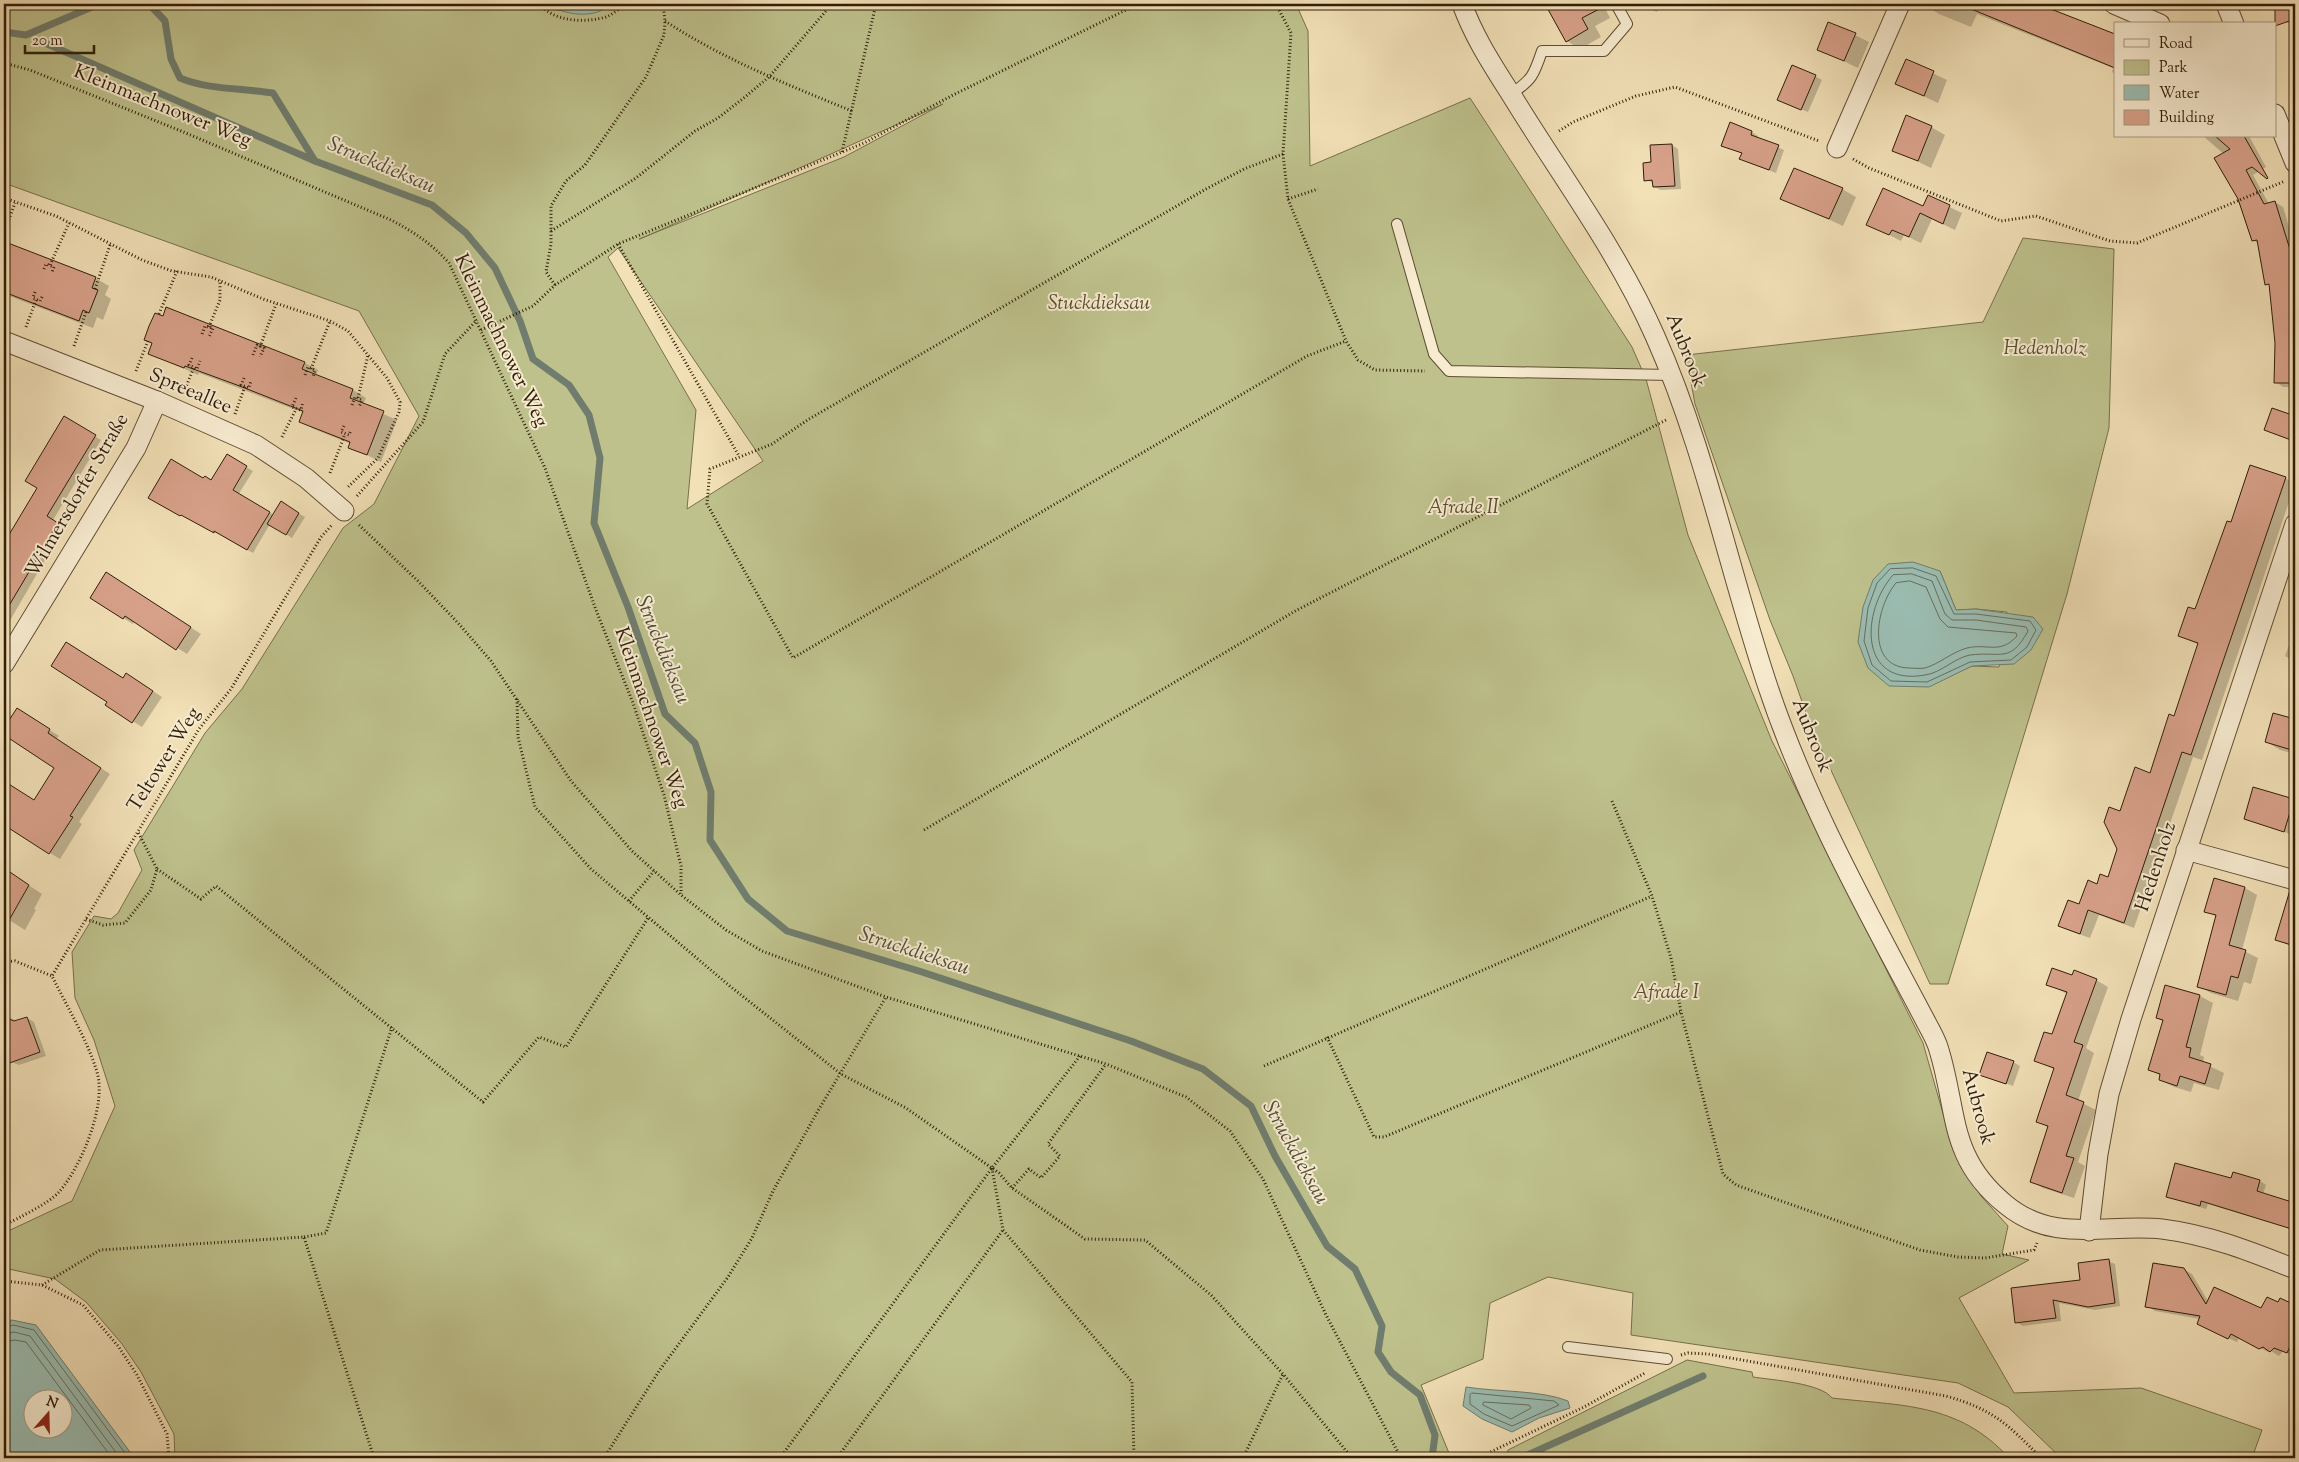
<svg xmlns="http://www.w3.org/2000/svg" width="2299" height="1462" font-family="'Sorts Mill Goudy',serif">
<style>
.green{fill:#bec18c;stroke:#77704a;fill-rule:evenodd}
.water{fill:#9bbdb2;stroke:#707d6e;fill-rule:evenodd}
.shadow{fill:#0003}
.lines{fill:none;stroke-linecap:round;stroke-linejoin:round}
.shore{stroke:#666e5e;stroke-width:1}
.stream{stroke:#707d6e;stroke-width:7}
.building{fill:#d8a18a;stroke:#301e09}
.service-casing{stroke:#604e34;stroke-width:12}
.minor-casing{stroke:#604e34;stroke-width:21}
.path{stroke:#301e09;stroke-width:3;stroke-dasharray:1 2.5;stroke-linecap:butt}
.service{stroke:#f7ebd0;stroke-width:10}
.minor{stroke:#f7ebd0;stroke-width:19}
.labels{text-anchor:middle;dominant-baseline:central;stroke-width:4;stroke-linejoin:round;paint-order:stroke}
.street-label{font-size:20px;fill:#301e09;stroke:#f7ebd0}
.park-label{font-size:20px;font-style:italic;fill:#5b4f30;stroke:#f7ebd0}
.water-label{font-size:21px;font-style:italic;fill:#504e3c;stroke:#f7ebd0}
</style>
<rect width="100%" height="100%" fill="#f2e0b7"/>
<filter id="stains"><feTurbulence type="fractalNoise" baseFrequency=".004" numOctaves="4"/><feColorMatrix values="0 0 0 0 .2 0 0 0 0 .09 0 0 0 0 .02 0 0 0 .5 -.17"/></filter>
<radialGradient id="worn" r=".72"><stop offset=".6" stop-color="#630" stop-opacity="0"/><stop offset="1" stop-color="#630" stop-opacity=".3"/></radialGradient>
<g class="green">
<path d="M 4,4 L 547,4 L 557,10 L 608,6 L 610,4 L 1296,4 L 1308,31 L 1310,166 L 1470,98 L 1632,347 L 1646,379 L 1688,535 L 1772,741 L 1923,1043 L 1952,1145 L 1981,1196 L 2008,1226 L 2002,1254 L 2029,1260 L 1959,1298 L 2014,1393 L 2141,1388 L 2262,1430 L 2252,1458 L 2061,1458 L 2008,1407 L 1958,1383 L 1631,1335 L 1633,1293 L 1548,1277 L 1490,1303 L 1483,1359 L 1421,1385 L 1451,1458 L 175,1458 L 174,1434 L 141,1372 L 122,1344 L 86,1302 L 55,1279 L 4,1268 L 4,1233 L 72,1201 L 115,1106 L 94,1040 L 75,998 L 72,952 L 94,916 L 111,919 L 118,913 L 142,870 L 134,850 L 205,733 L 242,689 L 343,528 L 374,504 L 419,416 L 359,311 L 4,183 ZM 943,104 L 844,157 L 639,239 L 640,239 ZM 618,248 L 763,461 L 687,509 L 696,410 L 608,257 Z"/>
<path d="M 2023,238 L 2114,249 L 2109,428 L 2067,594 L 1948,984 L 1930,984 L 1811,727 L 1793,676 L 1770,620 L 1695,404 L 1686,355 L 1983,322 ZM 1940,571 L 1956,610 L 1976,609 L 2007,612 L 1999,667 L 1972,666 L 1951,675 Z"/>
<path d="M 1687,1360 L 1752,1372 L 1753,1377 C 1772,1380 1821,1383 1832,1398 C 1901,1406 1958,1402 2009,1458 L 1507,1458 L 1508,1450 Z"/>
</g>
<g class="water">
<path d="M 547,4 L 610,4 C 596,20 563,15 547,4 Z"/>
<path d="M 1913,562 L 1940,571 L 1956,610 L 1976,609 L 2033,617 L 2043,629 L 2031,650 L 2014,664 L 1972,666 L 1929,687 L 1889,686 L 1868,668 L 1858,642 L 1863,607 L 1873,580 L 1888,564 Z"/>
<path d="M 12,1320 L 36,1325 L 130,1452 L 131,1458 L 4,1458 L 4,1324 ZM 32,1400 L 62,1400 L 62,1430 L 32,1430 Z"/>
<path d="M 1466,1387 C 1497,1392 1541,1390 1568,1401 L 1570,1408 L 1539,1418 L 1512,1432 L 1482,1419 L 1463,1406 Z"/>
</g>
<g class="shadow">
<path d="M 1546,4 L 1603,4 L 1610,18 L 1595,26 L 1601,37 L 1580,49 L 1567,41 Z"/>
<path d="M 1637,4 L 1660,4 L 1657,12 Z"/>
<path d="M 1927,4 L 2035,4 L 2103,31 L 2115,38 L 2115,74 L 2112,72 L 2113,68 L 1977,14 L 1971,27 L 1939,14 L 1926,6 Z"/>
<path d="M 2279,4 L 2295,4 L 2295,27 L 2286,22 Z"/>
<path d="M 1855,35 L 1869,42 L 1858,68 L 1818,49 Z"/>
<path d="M 1907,61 L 1947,80 L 1938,103 L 1897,84 Z"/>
<path d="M 1815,76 L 1822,80 L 1808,112 L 1785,103 Z"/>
<path d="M 1730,124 L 1752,132 L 1758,136 L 1757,139 L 1784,150 L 1776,173 L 1747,162 L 1741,159 L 1743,154 L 1722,145 Z"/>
<path d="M 1931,127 L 1945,135 L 1931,168 L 1894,150 Z"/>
<path d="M 2203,136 L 2249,136 L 2266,167 L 2253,175 L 2269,204 L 2275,202 L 2283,207 L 2295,246 L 2295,387 L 2283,387 L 2276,382 L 2277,343 L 2270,286 L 2267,284 L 2259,244 L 2253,240 L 2224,154 Z"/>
<path d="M 1672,145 L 1678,149 L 1681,189 L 1661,190 L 1654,187 L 1654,183 L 1646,180 L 1652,164 Z"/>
<path d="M 1842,189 L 1856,197 L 1843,226 L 1782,198 Z"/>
<path d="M 1928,197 L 1962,213 L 1955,230 L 1932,219 L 1921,243 L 1904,235 L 1901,241 L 1868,224 L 1924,207 Z"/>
<path d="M 4,243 L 95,278 L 109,286 L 105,295 L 111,299 L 103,320 L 97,317 L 93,328 L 4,294 Z"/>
<path d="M 167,309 L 305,363 L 318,370 L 316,376 L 353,390 L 366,398 L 363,405 L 397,420 L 381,462 L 350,447 L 351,444 L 314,429 L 300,421 L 304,413 L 199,373 L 198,375 L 149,353 Z"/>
<path d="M 2272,409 L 2295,417 L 2295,441 L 2266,430 Z"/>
<path d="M 65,418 L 101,440 L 53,520 L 64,527 L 4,631 L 4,545 L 39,487 Z"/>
<path d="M 227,456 L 253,471 L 238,495 L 274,515 L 281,503 L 305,517 L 292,538 L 270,524 L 253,553 L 150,497 L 204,479 L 212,481 Z"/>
<path d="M 2285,478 L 2295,484 L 2202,760 L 2193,757 L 2134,928 L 2099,915 L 2090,938 L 2070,931 L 2060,925 L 2098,885 L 2108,878 L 2118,848 L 2121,813 L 2151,774 L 2175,717 L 2199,645 L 2179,636 L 2196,611 L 2232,524 Z"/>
<path d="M 117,580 L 201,634 L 187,654 L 135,621 L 133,624 L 123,618 Z"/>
<path d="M 2295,628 L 2295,662 L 2285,656 Z"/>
<path d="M 123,680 L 136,680 L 162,697 L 142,727 L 107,705 Z"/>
<path d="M 17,709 L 59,736 L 56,739 L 110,774 L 79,822 L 82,824 L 60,859 L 22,836 L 26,830 L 4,816 L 4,782 L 34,801 L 56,768 L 4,734 L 4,730 Z"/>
<path d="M 2274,715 L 2295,721 L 2295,754 L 2280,750 L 2267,742 Z"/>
<path d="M 2293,800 L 2295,802 L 2295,818 L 2290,834 L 2245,819 Z"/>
<path d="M 4,869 L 42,894 L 34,909 L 36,910 L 25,930 L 4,917 Z"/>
<path d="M 2214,880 L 2245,888 L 2257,895 L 2242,950 L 2258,958 L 2251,984 L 2244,982 L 2238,1001 L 2211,993 L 2198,986 L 2217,917 L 2206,911 Z"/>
<path d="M 2288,901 L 2295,903 L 2295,948 L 2277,940 Z"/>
<path d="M 2073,976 L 2096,980 L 2108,987 L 2086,1048 L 2094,1053 L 2078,1101 L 2096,1110 L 2078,1162 L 2085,1166 L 2074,1198 L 2043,1188 L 2031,1181 L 2049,1128 L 2037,1121 L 2055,1070 L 2036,1060 L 2052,1036 L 2067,994 L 2048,984 Z"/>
<path d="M 2200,996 L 2213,1003 L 2200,1055 L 2204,1057 L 2203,1063 L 2224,1073 L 2219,1090 L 2194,1083 L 2191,1092 L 2174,1087 L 2160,1080 L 2161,1076 L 2150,1070 L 2164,1022 L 2157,1018 Z"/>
<path d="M 4,1016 L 18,1021 L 27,1018 L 34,1022 L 46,1056 L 19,1065 L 4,1059 Z"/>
<path d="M 2013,1062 L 2020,1066 L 2013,1086 L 1981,1074 Z"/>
<path d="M 2260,1181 L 2266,1185 L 2263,1194 L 2295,1204 L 2295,1230 L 2208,1204 L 2206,1209 L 2168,1197 Z"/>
<path d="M 2108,1261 L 2115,1264 L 2120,1306 L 2095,1310 L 2059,1303 L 2061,1321 L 2023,1326 L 2016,1322 L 2081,1281 Z"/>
<path d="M 2183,1269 L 2192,1274 L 2208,1301 L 2262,1310 L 2279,1304 L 2280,1300 L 2295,1307 L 2295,1357 L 2283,1351 L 2279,1356 L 2271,1351 L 2268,1352 L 2239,1337 L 2237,1342 L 2206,1328 L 2200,1319 L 2155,1311 L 2147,1306 Z"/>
</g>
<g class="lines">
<g class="shore">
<path d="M 1913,568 L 1936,576 L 1954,614 L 1976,614 L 2030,621 L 2036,630 L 2027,647 L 2011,660 L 1970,662 L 1927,682 L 1891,681 L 1872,665 L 1864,641 L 1868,608 L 1877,583 L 1890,569 Z"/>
<path d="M 1912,574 L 1932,581 L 1945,614 L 1952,620 L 1976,620 L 2026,627 L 2028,631 C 2010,664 2001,651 1970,655 C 1954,658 1941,673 1925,675 C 1858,687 1861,611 1893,575 Z"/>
<path d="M 1910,581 L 1926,587 L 1940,619 L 1948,627 L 2016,633 L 2017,636 C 2000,655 1987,643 1967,648 C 1952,652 1939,664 1925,668 C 1920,669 1914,668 1909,668 C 1865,667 1876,606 1896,583 Z"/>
<path d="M 4,1328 L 13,1325 L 34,1330 L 125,1453 L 126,1458"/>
<path d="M 4,1335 L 14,1332 L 30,1336 L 120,1458"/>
<path d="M 4,1342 L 15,1340 L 26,1342 L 112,1458"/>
<path d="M 1472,1393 L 1554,1401 L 1559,1405 L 1512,1426 L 1484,1414 L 1470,1404 L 1470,1395 Z"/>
<path d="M 1484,1402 L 1529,1405 L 1531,1408 L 1511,1419 L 1483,1405 Z"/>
</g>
<g class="stream">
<path d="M 149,4 L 165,21 L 171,59 L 180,78 C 209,90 242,88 273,93 L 315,161 L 432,205 L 466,233 L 495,268 L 520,321 L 533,359 L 569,385 L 589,415 L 600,458 L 594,523 L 628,607 L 665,714 L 695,743 L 711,792 L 710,840 L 748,899 L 787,931 L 922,972 L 1131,1041 L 1203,1069 L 1251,1106 L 1275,1156 L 1327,1246 L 1355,1269 L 1382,1326 L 1378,1352 L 1391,1372 L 1420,1395 L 1435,1435 L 1432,1458"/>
<path d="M 4,32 L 26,35 L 99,4"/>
<path d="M 45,43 L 315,161"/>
<path d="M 1521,1458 L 1703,1376"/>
</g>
</g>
<g class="building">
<path d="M 1545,4 L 1609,4 L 1582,18 L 1588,29 L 1566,42 Z"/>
<path d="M 1959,4 L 2038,4 L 2115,34 L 2115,68 Z"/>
<path d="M 2275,4 L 2295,4 L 2295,19 L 2275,26 Z"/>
<path d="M 1828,22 L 1856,33 L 1844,61 L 1817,50 Z"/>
<path d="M 1906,59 L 1934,71 L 1924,96 L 1895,84 Z"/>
<path d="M 1792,65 L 1816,75 L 1801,110 L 1777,100 Z"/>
<path d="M 1906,115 L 1932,126 L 1918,161 L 1892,151 Z"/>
<path d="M 1730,122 L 1752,131 L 1751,135 L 1779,145 L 1769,170 L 1739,159 L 1742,153 L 1721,146 Z"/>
<path d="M 2215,136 L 2244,136 L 2268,178 L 2267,179 L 2252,167 L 2246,170 L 2264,204 L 2275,201 L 2292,256 L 2295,270 L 2295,383 L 2274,383 L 2275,343 L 2269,284 L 2265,285 L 2257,240 L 2252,241 L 2238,199 L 2214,158 L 2230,149 Z"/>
<path d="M 1672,144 L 1675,186 L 1653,187 L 1652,180 L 1644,181 L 1643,163 L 1651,162 L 1650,145 Z"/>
<path d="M 1794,168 L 1843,188 L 1829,219 L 1780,199 Z"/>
<path d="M 1883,188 L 1923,206 L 1928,195 L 1950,205 L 1943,224 L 1920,213 L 1909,237 L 1892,230 L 1889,235 L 1866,225 Z"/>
<path d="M 8,243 L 96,277 L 92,288 L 98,290 L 89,313 L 83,310 L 79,321 L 4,292 L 4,253 Z"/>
<path d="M 166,307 L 305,362 L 302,369 L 353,389 L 350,398 L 384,411 L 367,455 L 348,448 L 350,442 L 299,422 L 303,411 L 237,385 L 185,366 L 184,368 L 148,354 L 152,343 L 144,340 L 149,326 L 155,313 L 163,316 Z"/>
<path d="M 2272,408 L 2295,416 L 2295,427 L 2291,440 L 2264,430 Z"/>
<path d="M 64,416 L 96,435 L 47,516 L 58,523 L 4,614 L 4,543 L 37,488 L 25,481 Z"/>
<path d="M 227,454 L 247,466 L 233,490 L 270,512 L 247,550 L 214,531 L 214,533 L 181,515 L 180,516 L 148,498 L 171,459 L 203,478 L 205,476 L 211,480 Z"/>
<path d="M 2250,465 L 2286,477 L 2191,755 L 2182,752 L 2124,923 L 2088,910 L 2080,934 L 2058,926 L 2068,900 L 2079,904 L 2088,880 L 2097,884 L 2100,874 L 2108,877 L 2117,849 L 2104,822 L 2109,807 L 2120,811 L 2135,767 L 2150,773 L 2169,714 L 2174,716 L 2198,643 L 2178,636 L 2188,607 L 2195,609 L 2227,521 L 2231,522 Z"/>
<path d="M 281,501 L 299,513 L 286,535 L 267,524 Z"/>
<path d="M 106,572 L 191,627 L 176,650 L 125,616 L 123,619 L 90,598 Z"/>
<path d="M 66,642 L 123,678 L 126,673 L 153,691 L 132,723 L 105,705 L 107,702 L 51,666 Z"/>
<path d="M 17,708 L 50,729 L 48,733 L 101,768 L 70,816 L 73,817 L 49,854 L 4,825 L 4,781 L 34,800 L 54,768 L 4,735 L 4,728 Z"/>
<path d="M 2273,713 L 2295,719 L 2295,751 L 2265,742 Z"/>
<path d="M 2253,787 L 2294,799 L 2284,832 L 2244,819 Z"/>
<path d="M 4,868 L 29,885 L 4,929 Z"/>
<path d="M 2214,878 L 2245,887 L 2229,945 L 2246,950 L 2238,978 L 2231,976 L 2226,995 L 2197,987 L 2216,915 L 2204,912 Z"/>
<path d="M 2290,890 L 2295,891 L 2295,946 L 2275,940 Z"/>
<path d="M 2052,968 L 2072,975 L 2074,970 L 2097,979 L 2074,1042 L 2083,1045 L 2066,1095 L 2084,1102 L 2066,1156 L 2074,1158 L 2062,1193 L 2030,1182 L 2048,1126 L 2036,1122 L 2054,1068 L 2034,1061 L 2044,1032 L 2052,1034 L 2067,992 L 2046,985 Z"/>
<path d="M 2165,985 L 2200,995 L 2186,1047 L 2191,1048 L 2189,1057 L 2211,1064 L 2205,1084 L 2180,1076 L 2177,1086 L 2159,1080 L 2160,1074 L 2148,1070 L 2163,1020 L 2156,1018 Z"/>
<path d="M 4,1017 L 14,1021 L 27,1017 L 40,1052 L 4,1065 Z"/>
<path d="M 1987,1052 L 2014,1061 L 2006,1084 L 1979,1075 Z"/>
<path d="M 2175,1163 L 2231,1178 L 2233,1172 L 2260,1180 L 2257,1191 L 2295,1203 L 2295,1230 L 2201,1201 L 2200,1206 L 2166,1197 Z"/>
<path d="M 2109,1259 L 2115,1303 L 2088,1307 L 2053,1300 L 2056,1318 L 2015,1323 L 2011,1288 L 2080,1280 L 2078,1263 Z"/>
<path d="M 2153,1263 L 2184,1268 L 2206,1304 L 2214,1287 L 2261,1308 L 2267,1297 L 2278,1302 L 2280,1298 L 2295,1305 L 2295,1335 L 2287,1353 L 2274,1348 L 2270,1352 L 2263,1347 L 2259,1349 L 2231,1334 L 2228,1339 L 2197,1324 L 2200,1316 L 2145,1307 Z"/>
</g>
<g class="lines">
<defs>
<g id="service">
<path d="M 1511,94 C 1532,80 1534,75 1542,51 L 1604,51 L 1627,24 L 1616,4"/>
<path d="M 1397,224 L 1434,354 L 1449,371 L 1672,375"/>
<path d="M 1568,1347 L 1667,1359"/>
</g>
<g id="minor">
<path d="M 1462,4 C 1476,42 1496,70 1517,104 C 1564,180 1619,254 1655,336 C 1705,448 1729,571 1768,687 C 1807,804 1868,912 1925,1020 C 1930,1030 1936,1039 1939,1050 C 1958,1112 1948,1157 2005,1204 C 2054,1245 2106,1223 2162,1229 C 2210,1235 2252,1252 2295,1269"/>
<path d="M 2114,4 L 2160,24"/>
<path d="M 2226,4 L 2234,24"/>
<path d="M 2275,114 L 2295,163"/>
<path d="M 1837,148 L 1900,4"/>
<path d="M 4,341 L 157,401 L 256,445 L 306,478 L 344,511"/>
<path d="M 4,664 L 136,448 L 157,401"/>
<path d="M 2186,850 L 2295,880"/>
<path d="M 2089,1231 L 2098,1154 L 2109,1094 L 2131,1019 L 2295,524"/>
</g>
</defs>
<use href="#service" class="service-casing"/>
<use href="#minor" class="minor-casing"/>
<g class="path">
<path d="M 540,4 C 553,22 586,23 606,17 C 613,14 620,8 626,4"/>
<path d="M 1276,4 L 1291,33 L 1283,154 L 1288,199 L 1346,341 L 1358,360 L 1375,370 L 1425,371"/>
<path d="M 665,21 C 723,59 788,85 852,111"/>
<path d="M 4,63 L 30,70 L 181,131 L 391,220 C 414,232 432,244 449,263 L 545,468 L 596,610 L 633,703 L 664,795 L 681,866 L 681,894"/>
<path d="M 1559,131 L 1573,122 L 1636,96 L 1675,87 L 1819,141"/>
<path d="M 842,152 L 876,4"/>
<path d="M 1283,154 L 1244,169 L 1206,189 L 809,419 L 772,444 L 710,469 L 707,504 L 793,658 L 1307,356 L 1346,341"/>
<path d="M 1853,159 L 1869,168 L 2001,221 L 2036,216 L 2110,241 L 2137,243 L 2285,181"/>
<path d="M 4,198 L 56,216 L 142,260 L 172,271 L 211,277 L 263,299 L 330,321 L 348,331 L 387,378 L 400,402 L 399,412 L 378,458 L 348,487"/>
<path d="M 1288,199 L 1318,189"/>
<path d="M 551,231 L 636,178 L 695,131 L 718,118 L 745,97 L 769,77 L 832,4"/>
<path d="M 4,233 L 15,203"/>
<path d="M 618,244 L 739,456"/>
<path d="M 50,265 L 69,223"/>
<path d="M 44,269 L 46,264 L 54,267 L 52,272"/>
<path d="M 555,285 L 546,272 L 551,244 L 551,206 L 566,181 L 585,165 L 646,77 L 664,35 L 665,21 L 663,4"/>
<path d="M 95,289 L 110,245"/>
<path d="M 35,292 L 33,298 L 40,301 L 43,295"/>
<path d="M 159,314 L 177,271"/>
<path d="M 26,327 L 36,300"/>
<path d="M 209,327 L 220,300 L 220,280"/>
<path d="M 481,330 L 533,306 L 555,285 L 618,244 L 864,143 L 953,95 L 1138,4"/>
<path d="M 202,334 L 205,326 L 213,328 L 209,337"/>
<path d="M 74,346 L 86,312"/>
<path d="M 260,347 L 276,304"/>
<path d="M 253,355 L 257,345 L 264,348 L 260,357"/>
<path d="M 192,358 L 189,365 L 197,369 L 200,361"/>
<path d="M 311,369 L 330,321"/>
<path d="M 136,371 L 148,341"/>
<path d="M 305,375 L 308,367 L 315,370 L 313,377"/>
<path d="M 244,378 L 241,385 L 249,388 L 251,381"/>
<path d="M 184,392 L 194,367"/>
<path d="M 296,398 L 292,407 L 301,410 L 303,402"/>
<path d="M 358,398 L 368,355"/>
<path d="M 352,405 L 355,397 L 362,400 L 359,407"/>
<path d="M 235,414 L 245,386"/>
<path d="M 344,426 L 341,432 L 349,435 L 351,430"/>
<path d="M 282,437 L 296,409"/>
<path d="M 330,473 L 345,434"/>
<path d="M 357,496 L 423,422 L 445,354 L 477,320"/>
<path d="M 359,525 L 418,581 L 459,624 L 491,661 L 571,781 L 632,851 L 681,895 L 726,930 L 762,951 L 886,997 L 1106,1064 L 1186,1097 L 1230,1131 L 1263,1179 L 1326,1315 L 1401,1458"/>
<path d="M 517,699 L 518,737 L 535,807 L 591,869 L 731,987 L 841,1074 L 906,1108 L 999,1173 L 1012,1188 L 1085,1239 L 1145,1240 L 1211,1295 L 1283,1374 L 1352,1458"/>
<path d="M 1612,801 L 1652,896 L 1671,958 L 1681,1012 L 1723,1174 L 1736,1185 L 1920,1250 L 1958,1257 L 1985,1258 L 2034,1250 L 2037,1243"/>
<path d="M 924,830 L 1297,610 L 1666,420"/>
<path d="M 157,869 L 201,899 L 216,886 L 483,1102 L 539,1037 L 566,1047 L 648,918"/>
<path d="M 629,901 L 654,871"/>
<path d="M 86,919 L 103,925 L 125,923 L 151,890 L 157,869 L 138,832"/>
<path d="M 4,962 L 15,961 L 52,976"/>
<path d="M 1327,1037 L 1374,1137 L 1384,1137 L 1681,1012"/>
<path d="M 1264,1066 L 1652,896"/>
<path d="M 992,1168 L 1003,1230 L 1132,1382 L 1134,1458"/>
<path d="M 1012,1188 L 1029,1169 L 1041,1178 L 1060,1156 L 1048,1144 L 1106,1064"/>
<path d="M 4,1225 C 17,1219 51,1202 59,1192 C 81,1167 107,1105 97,1072 C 87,1039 67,1007 52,976 L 199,729 L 231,689 L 321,537 L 332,525"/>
<path d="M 304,1237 L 326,1233 L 392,1027"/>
<path d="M 4,1281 L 42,1285 L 83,1305 L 118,1346 L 137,1375 L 167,1434 L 169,1458"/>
<path d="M 42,1285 L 100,1250 L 304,1237 L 374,1458"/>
<path d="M 1681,1355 L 1688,1353 L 1708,1354 L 1946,1396 C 1992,1409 2008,1424 2041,1458"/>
<path d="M 604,1458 L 659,1371 L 728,1277 L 752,1238 L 773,1191 L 819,1109 L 886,997"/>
<path d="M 780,1458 L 992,1168 L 1080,1056"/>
<path d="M 837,1458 L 1003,1230"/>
<path d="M 1243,1458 L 1283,1374"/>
<path d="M 1478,1458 L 1584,1407 L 1645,1373"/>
</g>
<use href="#service" class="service"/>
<use href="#minor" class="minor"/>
</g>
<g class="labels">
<g class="street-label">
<text transform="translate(162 107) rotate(22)">Kleinmachnower Weg</text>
<text transform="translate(500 341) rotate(64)">Kleinmachnower Weg</text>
<text transform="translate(1685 351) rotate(68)">Aubrook</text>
<text transform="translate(190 392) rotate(23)">Spreeallee</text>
<text transform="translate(78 496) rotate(-60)">Wilmersdorfer Straße</text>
<text transform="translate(650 718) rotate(71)">Kleinmachnower Weg</text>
<text transform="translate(1811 736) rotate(68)">Aubrook</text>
<text transform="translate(165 760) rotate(-58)">Teltower Weg</text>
<text transform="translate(2157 867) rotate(-72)">Hedenholz</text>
<text transform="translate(1977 1107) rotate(75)">Aubrook</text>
</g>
<g class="park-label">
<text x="1099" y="304">Stuckdieksau</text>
<text x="2045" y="349">Hedenholz</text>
<text x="1463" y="508">Afrade II</text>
<text x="1666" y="993">Afrade I</text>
</g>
<g class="water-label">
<text transform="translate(381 166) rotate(23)">Struckdieksau</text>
<text transform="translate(662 650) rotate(68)">Struckdieksau</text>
<text transform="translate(914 952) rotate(18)">Struckdieksau</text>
<text transform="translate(1295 1153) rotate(61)">Struckdieksau</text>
</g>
</g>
<rect width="2299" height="1462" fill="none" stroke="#f2e0b7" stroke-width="20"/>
<rect x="5" y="5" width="2289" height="1452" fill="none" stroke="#301e09" stroke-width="2.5"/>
<rect x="10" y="10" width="2279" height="1442" fill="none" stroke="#301e09"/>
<rect x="2114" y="22" width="162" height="115" fill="#f7ebd0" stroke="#a79980"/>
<rect x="2124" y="39" width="25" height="8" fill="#f7ebd0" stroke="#a79980"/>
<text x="2159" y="48" font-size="15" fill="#301e09">Road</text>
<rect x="2124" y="60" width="25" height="15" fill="#bec18c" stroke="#a79980"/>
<text x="2159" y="72" font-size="15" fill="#301e09">Park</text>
<rect x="2124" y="85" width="25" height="15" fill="#9bbdb2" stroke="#a79980"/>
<text x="2159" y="98" font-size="15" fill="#301e09">Water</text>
<rect x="2124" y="110" width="25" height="15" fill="#d8a18a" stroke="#a79980"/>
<text x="2159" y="122" font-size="15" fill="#301e09">Building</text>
<g transform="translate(48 1414) rotate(20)"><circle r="24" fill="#f7ebd0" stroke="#a79980"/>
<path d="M0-4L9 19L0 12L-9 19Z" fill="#8f2418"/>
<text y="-8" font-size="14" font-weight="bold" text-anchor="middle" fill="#301e09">N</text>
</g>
<path d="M25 45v8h69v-8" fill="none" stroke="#301e09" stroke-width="2.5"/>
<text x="32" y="45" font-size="15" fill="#301e09" stroke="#f7ebd0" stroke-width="4" paint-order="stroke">20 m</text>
<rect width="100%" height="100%" filter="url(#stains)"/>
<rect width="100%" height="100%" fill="url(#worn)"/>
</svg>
